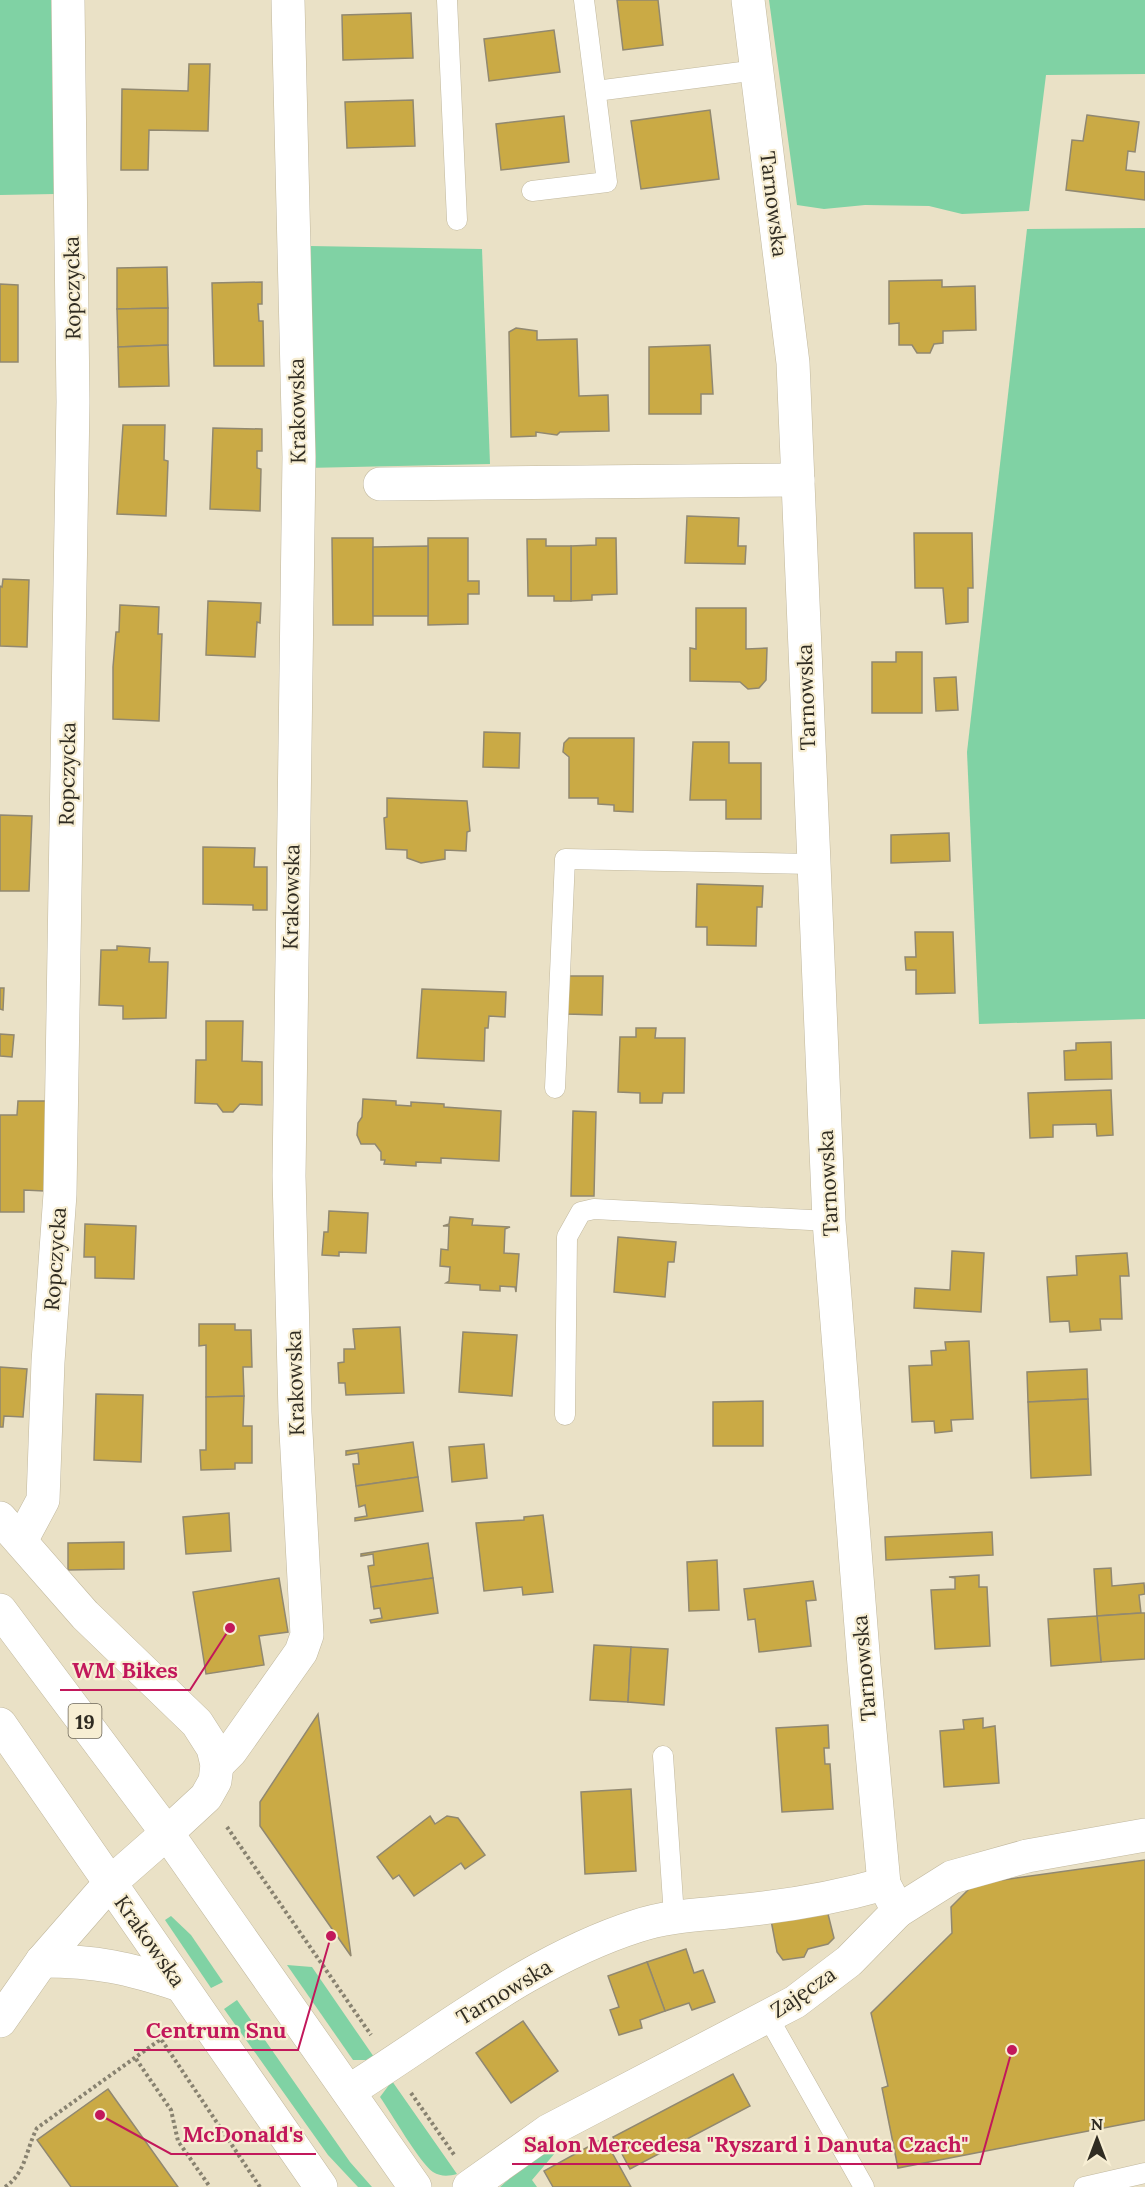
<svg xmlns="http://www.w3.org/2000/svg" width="1145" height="2187" font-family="Lora,serif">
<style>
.green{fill:#80d2a4}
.building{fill:#caaa45;stroke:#918870;stroke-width:1.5}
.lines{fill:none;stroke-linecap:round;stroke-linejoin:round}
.service-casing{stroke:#c1b89e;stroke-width:21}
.minor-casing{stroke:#c1b89e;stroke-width:34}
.tertiary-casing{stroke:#c1b89e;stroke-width:34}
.primary-casing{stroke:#c1b89e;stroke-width:34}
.path{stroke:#888270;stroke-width:4;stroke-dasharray:3 3;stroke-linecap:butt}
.service{stroke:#fff;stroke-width:20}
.minor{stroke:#fff;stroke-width:33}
.tertiary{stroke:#fff;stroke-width:33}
.primary{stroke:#fff;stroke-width:33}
.labels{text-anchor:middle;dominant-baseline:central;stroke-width:4.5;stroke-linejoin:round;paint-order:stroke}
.shield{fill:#f7eed3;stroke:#6c6657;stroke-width:1.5}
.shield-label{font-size:20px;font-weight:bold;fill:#302c22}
.street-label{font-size:21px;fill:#302c22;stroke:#f7eed3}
.leader{fill:none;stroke:#c2185b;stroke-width:2}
.callout-dot{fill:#c2185b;stroke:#f7eed3;stroke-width:2}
.callout-label{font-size:22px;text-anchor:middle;font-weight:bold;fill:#c2185b;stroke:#f7eed3;stroke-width:4.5;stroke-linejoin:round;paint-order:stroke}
</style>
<rect width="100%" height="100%" fill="#eae1c6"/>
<g class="green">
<path d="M 0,0 L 52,0 L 55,194 L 0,195 Z"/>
<path d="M 769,0 L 1145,0 L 1145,74 L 1046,75 L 1029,211 L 962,214 L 929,206 L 865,205 L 824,209 L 797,205 Z"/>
<path d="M 1145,228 L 1145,1019 L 979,1024 L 967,752 L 1027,229 Z"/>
<path d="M 310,246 L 482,249 L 490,464 L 306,468 Z"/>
<path d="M 171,1916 L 191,1935 L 223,1982 L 211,1988 L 165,1920 Z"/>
<path d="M 287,1965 L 312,1967 L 376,2060 L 353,2060 Z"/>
<path d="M 237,2000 L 350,2162 L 372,2187 L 358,2187 L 328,2155 L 224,2009 Z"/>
<path d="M 392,2081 L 457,2174 C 449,2176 441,2177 433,2172 C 419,2162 392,2114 380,2097 Z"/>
<path d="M 557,2146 L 561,2146 L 532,2180 L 537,2187 L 500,2187 L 523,2167 Z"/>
</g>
<g class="building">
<path d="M 617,0 L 658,0 L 663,45 L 623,50 Z"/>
<path d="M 411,13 L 413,58 L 343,60 L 342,15 Z"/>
<path d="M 554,30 L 560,72 L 489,81 L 484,39 Z"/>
<path d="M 189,64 L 210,64 L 208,131 L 149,130 L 148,170 L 121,170 L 122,89 L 188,91 Z"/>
<path d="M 413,100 L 415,146 L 347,148 L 345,102 Z"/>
<path d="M 710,110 L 719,179 L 641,189 L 631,121 Z"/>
<path d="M 1087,115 L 1139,122 L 1135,152 L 1128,151 L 1126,170 L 1145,172 L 1145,200 L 1066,190 L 1072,140 L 1083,141 Z"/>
<path d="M 564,116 L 569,162 L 501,170 L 496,124 Z"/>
<path d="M 167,267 L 168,308 L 117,309 L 117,268 Z"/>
<path d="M 942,280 L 942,287 L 975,286 L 976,330 L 943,331 L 943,343 L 934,344 L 930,353 L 917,353 L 912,345 L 899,345 L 899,323 L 889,324 L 889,281 Z"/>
<path d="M 262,282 L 262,304 L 258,304 L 259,321 L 263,321 L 264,366 L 214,366 L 212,283 Z"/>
<path d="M 0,284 L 18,285 L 18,362 L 0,362 Z"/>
<path d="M 168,308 L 168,345 L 118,347 L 117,309 Z"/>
<path d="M 516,328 L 537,331 L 537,340 L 577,339 L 579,396 L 608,395 L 609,431 L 560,432 L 557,435 L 536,432 L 536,436 L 511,437 L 509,332 Z"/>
<path d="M 168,345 L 169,386 L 119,387 L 118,347 Z"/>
<path d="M 710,345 L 713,394 L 701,394 L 701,414 L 649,414 L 649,347 Z"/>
<path d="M 123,425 L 165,425 L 164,460 L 168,461 L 166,516 L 117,514 Z"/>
<path d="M 213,428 L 262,429 L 262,451 L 257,451 L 257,468 L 261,469 L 260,511 L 210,509 Z"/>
<path d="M 687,516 L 739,518 L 738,546 L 746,546 L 745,564 L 685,563 Z"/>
<path d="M 914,533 L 972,533 L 973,588 L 968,588 L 968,622 L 946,624 L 943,588 L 915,588 Z"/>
<path d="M 332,538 L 373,538 L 373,625 L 333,625 Z"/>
<path d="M 428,538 L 468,538 L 468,581 L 479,581 L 479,594 L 468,594 L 468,624 L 428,625 Z"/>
<path d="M 596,538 L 616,538 L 617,594 L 592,595 L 592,600 L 571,601 L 571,546 L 596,545 Z"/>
<path d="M 527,539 L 546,539 L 546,546 L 571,546 L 571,601 L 554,601 L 554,596 L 528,596 Z"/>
<path d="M 428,546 L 428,616 L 373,616 L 373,547 Z"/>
<path d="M 3,579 L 29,580 L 27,647 L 0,646 L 0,586 L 2,587 Z"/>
<path d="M 208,601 L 261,603 L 260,623 L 257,622 L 255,657 L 206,655 Z"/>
<path d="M 120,605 L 159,607 L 158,634 L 162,634 L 159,721 L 113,719 L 113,667 L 116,632 L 119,632 Z"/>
<path d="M 696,608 L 746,608 L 746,649 L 767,648 L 766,680 L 759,688 L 748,689 L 740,682 L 690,681 L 690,648 L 696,649 Z"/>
<path d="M 896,652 L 922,652 L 922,713 L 872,713 L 872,662 L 896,662 Z"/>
<path d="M 956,677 L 958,710 L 936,711 L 934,678 Z"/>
<path d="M 484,732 L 520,733 L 519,768 L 483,767 Z"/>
<path d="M 569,738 L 634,738 L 633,812 L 614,811 L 614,805 L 598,804 L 598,798 L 569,798 L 569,757 L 563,752 L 564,743 Z"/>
<path d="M 693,742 L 729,742 L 729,763 L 761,763 L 761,819 L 726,819 L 726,800 L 690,800 Z"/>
<path d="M 387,798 L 467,801 L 470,831 L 467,832 L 466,851 L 445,850 L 445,859 L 421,863 L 407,858 L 407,850 L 386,849 L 384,818 L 387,817 Z"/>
<path d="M 0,815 L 32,816 L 29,891 L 0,891 Z"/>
<path d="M 949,833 L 950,861 L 891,863 L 891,835 Z"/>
<path d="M 203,847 L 255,848 L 254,867 L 267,867 L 267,910 L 253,910 L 253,905 L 203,904 Z"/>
<path d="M 697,884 L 763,886 L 762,907 L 757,907 L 756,946 L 707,945 L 707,927 L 696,927 Z"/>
<path d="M 915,932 L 953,932 L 955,993 L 916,994 L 916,970 L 906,970 L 905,957 L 916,957 Z"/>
<path d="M 117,946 L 150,948 L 149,962 L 168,962 L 166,1018 L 123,1019 L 123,1006 L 99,1005 L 101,950 L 117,950 Z"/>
<path d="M 567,976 L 603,976 L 602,1015 L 566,1014 Z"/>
<path d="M 0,988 L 4,988 L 3,1010 L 0,1009 Z"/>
<path d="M 422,989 L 506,992 L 505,1017 L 489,1016 L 488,1028 L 485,1028 L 484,1061 L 417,1058 Z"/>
<path d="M 206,1021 L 243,1021 L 242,1061 L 262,1062 L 262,1105 L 240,1104 L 233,1112 L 223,1112 L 217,1104 L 195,1103 L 196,1060 L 206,1060 Z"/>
<path d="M 636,1028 L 656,1028 L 655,1038 L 685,1038 L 684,1093 L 663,1093 L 662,1103 L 640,1103 L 640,1093 L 618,1092 L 620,1037 L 636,1037 Z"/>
<path d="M 0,1034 L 14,1035 L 12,1057 L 0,1056 Z"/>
<path d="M 1111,1042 L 1112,1079 L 1065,1080 L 1064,1051 L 1076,1050 L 1076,1043 Z"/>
<path d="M 1111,1090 L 1113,1135 L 1097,1136 L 1096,1124 L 1053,1125 L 1053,1137 L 1030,1138 L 1028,1093 Z"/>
<path d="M 363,1099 L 396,1101 L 396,1105 L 411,1106 L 411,1102 L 444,1104 L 444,1107 L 501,1111 L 499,1161 L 441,1158 L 441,1163 L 416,1162 L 416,1166 L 384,1164 L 385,1160 L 381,1160 L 381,1152 L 375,1144 L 361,1144 L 357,1135 L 358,1123 L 362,1117 Z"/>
<path d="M 18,1101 L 47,1101 L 44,1191 L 24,1190 L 24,1212 L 0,1212 L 0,1115 L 17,1115 Z"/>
<path d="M 573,1111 L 596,1112 L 594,1196 L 571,1196 Z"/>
<path d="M 329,1211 L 368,1213 L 366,1253 L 339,1252 L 339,1256 L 322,1255 L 324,1232 L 328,1232 Z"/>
<path d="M 450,1217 L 473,1219 L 472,1225 L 510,1227 L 505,1229 L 504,1253 L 519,1254 L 516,1292 L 515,1287 L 500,1286 L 500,1291 L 480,1290 L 480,1285 L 446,1283 L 449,1281 L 450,1267 L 440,1266 L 441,1249 L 448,1250 L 449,1226 L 443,1226 L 449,1224 Z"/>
<path d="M 85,1224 L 136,1226 L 134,1279 L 95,1278 L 95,1257 L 84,1257 Z"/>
<path d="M 618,1237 L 676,1242 L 674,1262 L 668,1262 L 665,1297 L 614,1292 Z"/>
<path d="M 952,1251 L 984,1253 L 981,1312 L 914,1308 L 915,1288 L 950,1290 Z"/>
<path d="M 1127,1253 L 1129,1276 L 1120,1276 L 1122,1319 L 1100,1319 L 1101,1330 L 1070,1332 L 1069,1321 L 1050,1322 L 1047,1277 L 1077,1275 L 1076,1256 Z"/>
<path d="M 199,1324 L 235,1324 L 235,1330 L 251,1330 L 252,1367 L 243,1367 L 244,1396 L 206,1397 L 206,1345 L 199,1346 Z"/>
<path d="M 400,1327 L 404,1393 L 346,1395 L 345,1383 L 339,1383 L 338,1363 L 344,1362 L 344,1349 L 355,1349 L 353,1329 Z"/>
<path d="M 463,1332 L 517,1335 L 512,1396 L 459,1392 Z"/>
<path d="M 969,1341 L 973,1419 L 951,1420 L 952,1431 L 935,1433 L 934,1421 L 912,1422 L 909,1366 L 932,1365 L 931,1351 L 946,1350 L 945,1342 Z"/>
<path d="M 0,1367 L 27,1369 L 23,1417 L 4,1416 L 3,1427 L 0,1427 Z"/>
<path d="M 1087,1369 L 1088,1399 L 1028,1402 L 1027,1372 Z"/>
<path d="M 96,1394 L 143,1395 L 141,1462 L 94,1460 Z"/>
<path d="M 244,1396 L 243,1426 L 252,1426 L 252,1463 L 235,1463 L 235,1469 L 201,1470 L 200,1450 L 206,1450 L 206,1397 Z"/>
<path d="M 1088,1399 L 1091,1475 L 1031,1478 L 1028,1402 Z"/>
<path d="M 763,1401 L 763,1446 L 713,1446 L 713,1402 Z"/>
<path d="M 413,1442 L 418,1477 L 356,1486 L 353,1464 L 359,1464 L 358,1453 L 346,1455 L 346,1451 Z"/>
<path d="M 484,1444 L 487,1478 L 452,1482 L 449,1447 Z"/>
<path d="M 418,1477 L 423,1511 L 355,1521 L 355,1518 L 367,1516 L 365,1505 L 359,1507 L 356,1486 Z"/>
<path d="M 229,1513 L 231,1551 L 186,1554 L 183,1517 Z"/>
<path d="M 543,1515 L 553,1592 L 523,1595 L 522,1587 L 484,1591 L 476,1523 L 524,1520 L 524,1517 Z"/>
<path d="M 992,1532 L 993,1555 L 886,1560 L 885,1537 Z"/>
<path d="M 124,1542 L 124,1569 L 68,1570 L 68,1543 Z"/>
<path d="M 428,1543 L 433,1578 L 371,1587 L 368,1566 L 374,1565 L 373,1554 L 361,1556 L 361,1554 Z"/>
<path d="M 717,1560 L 719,1610 L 689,1611 L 687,1562 Z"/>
<path d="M 1111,1568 L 1112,1586 L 1144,1583 L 1145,1594 L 1139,1595 L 1141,1613 L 1097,1616 L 1094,1569 Z"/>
<path d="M 979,1575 L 979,1587 L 987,1587 L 990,1646 L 935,1649 L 931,1590 L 955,1589 L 955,1578 L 949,1577 Z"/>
<path d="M 279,1578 L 288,1632 L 259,1636 L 264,1665 L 206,1674 L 193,1592 Z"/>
<path d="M 433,1578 L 438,1613 L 371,1623 L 370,1620 L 382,1618 L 380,1608 L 374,1609 L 371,1587 Z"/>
<path d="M 813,1581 L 816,1600 L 806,1601 L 811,1646 L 759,1652 L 755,1619 L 748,1620 L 744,1589 Z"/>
<path d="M 1141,1613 L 1145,1613 L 1145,1659 L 1101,1662 L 1097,1616 Z"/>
<path d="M 1097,1616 L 1101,1662 L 1051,1666 L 1048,1619 Z"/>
<path d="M 594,1645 L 631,1647 L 628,1702 L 590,1700 Z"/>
<path d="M 631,1647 L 668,1649 L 664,1705 L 628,1702 Z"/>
<path d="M 318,1714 L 351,1956 L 260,1826 L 260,1802 Z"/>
<path d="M 983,1718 L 983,1728 L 995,1726 L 999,1783 L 944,1787 L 940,1731 L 964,1729 L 963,1720 Z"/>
<path d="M 828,1725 L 829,1748 L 824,1748 L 825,1764 L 830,1764 L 833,1809 L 782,1812 L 776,1728 Z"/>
<path d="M 631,1789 L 636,1871 L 585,1874 L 581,1792 Z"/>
<path d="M 430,1816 L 435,1824 L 447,1816 L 458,1818 L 485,1855 L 465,1869 L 461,1863 L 414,1896 L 399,1875 L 393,1879 L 377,1857 Z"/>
<path d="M 1145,1860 L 1145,2120 L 898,2168 L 882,2088 L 888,2086 L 871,2013 L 952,1933 L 951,1907 L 974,1884 Z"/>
<path d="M 827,1910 L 834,1938 L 828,1944 L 808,1949 L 804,1957 L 783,1960 L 777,1952 L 771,1920 Z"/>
<path d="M 686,1949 L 694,1973 L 703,1970 L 715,2002 L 692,2010 L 689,2003 L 665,2011 L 647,1962 Z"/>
<path d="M 647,1962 L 665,2011 L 640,2020 L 642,2028 L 619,2035 L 610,2010 L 619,2007 L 608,1976 Z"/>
<path d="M 523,2021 L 558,2071 L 511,2103 L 476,2053 Z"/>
<path d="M 733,2074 L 750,2106 L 630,2169 L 613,2137 Z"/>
<path d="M 108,2089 L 178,2187 L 71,2187 L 37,2140 Z"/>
<path d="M 604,2138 L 631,2187 L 553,2187 L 544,2171 Z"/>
</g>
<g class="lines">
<defs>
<g id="service">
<path d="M 447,0 L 457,220"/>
<path d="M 596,91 L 757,70"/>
<path d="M 532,191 L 607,182 L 584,0"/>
<path d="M 555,1088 L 565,859 L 813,864"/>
<path d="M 565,1415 L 567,1237 L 581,1212 L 594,1209 L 829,1221"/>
<path d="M 663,1756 L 674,1916"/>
<path d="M 768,2017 L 864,2187"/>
<path d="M 1084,2187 L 1145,2173"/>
</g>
<g id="minor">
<path d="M 748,0 L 793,363 L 829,1221 L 864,1665 L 884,1884 L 898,1911"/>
<path d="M 380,484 L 798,480"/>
<path d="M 0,1518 L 85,1615 L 197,1723 L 213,1748 L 217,1765 L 215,1781 L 206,1797 L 167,1833"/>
<path d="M 21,1541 L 43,1500 L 48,1362 L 60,1194 L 73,402 L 68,0"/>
<path d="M 217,1765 L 231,1751 L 301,1652 L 307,1635 L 295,1413 L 289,1176 L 299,457 L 288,0"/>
<path d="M 349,2091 C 442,2033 531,1960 637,1926 C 670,1915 703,1915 736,1911 C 787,1906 835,1898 884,1884"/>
<path d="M 469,2187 L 548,2131 L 795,2002 L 849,1961 L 898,1911 L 952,1877 L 1027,1856 L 1145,1835"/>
</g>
<g id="tertiary">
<path d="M 42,1961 C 97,1961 128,1968 180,1985"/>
<path d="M 0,2021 L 42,1961 L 110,1883 L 167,1833"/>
</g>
<g id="primary">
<path d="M 0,1610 L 167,1833 L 415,2187"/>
<path d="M 0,1724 L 321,2187"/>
</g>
</defs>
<use href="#service" class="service-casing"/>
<use href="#minor" class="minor-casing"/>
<use href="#tertiary" class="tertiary-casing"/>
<use href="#primary" class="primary-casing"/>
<g class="path">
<path d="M 227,1827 L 371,2035"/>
<path d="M 136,2059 L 171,2110 L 178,2141 L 210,2187"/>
<path d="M 411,2093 L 455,2156"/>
<path d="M 5,2187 C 26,2173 26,2149 37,2128 L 161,2039 L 260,2187"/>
</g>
<use href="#service" class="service"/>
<use href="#minor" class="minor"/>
<use href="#tertiary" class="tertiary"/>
<use href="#primary" class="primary"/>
</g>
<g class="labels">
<rect class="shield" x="68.5" y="1704" width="33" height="34" rx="4.5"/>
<g class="shield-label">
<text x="85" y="1721">19</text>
</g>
<g class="street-label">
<text transform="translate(774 204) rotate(83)">Tarnowska</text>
<text transform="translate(72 288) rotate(-91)">Ropczycka</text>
<text transform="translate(297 411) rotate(-91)">Krakowska</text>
<text transform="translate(806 697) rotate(-92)">Tarnowska</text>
<text transform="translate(67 774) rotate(-89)">Ropczycka</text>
<text transform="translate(291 897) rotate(-89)">Krakowska</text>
<text transform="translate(828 1183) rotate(-93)">Tarnowska</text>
<text transform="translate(55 1259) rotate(-86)">Ropczycka</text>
<text transform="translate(295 1383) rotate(-92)">Krakowska</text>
<text transform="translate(864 1668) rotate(-95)">Tarnowska</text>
<text transform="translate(150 1941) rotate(55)">Krakowska</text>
<text transform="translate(504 1992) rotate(-31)">Tarnowska</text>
<text transform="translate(803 1992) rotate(-34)">Zajęcza</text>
</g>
</g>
<path class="leader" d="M230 1628L190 1690H60M331 1936L298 2050H134M100 2115L171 2154H316M1012 2050L980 2164H512"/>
<g class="callout-dot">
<circle cx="230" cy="1628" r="6"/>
<circle cx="331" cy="1936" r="6"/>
<circle cx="100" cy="2115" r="6"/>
<circle cx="1012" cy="2050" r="6"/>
</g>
<g class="callout-label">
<text x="125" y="1678">WM Bikes</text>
<text x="216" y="2038">Centrum Snu</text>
<text x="243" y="2142">McDonald's</text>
<text x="746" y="2152">Salon Mercedesa "Ryszard i Danuta Czach"</text>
</g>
<g transform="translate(1097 2139)" stroke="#f7eed3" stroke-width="4.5" paint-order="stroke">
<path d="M0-4.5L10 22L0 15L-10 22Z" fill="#302c22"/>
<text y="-9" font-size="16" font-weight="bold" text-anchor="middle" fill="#302c22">N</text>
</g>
</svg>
